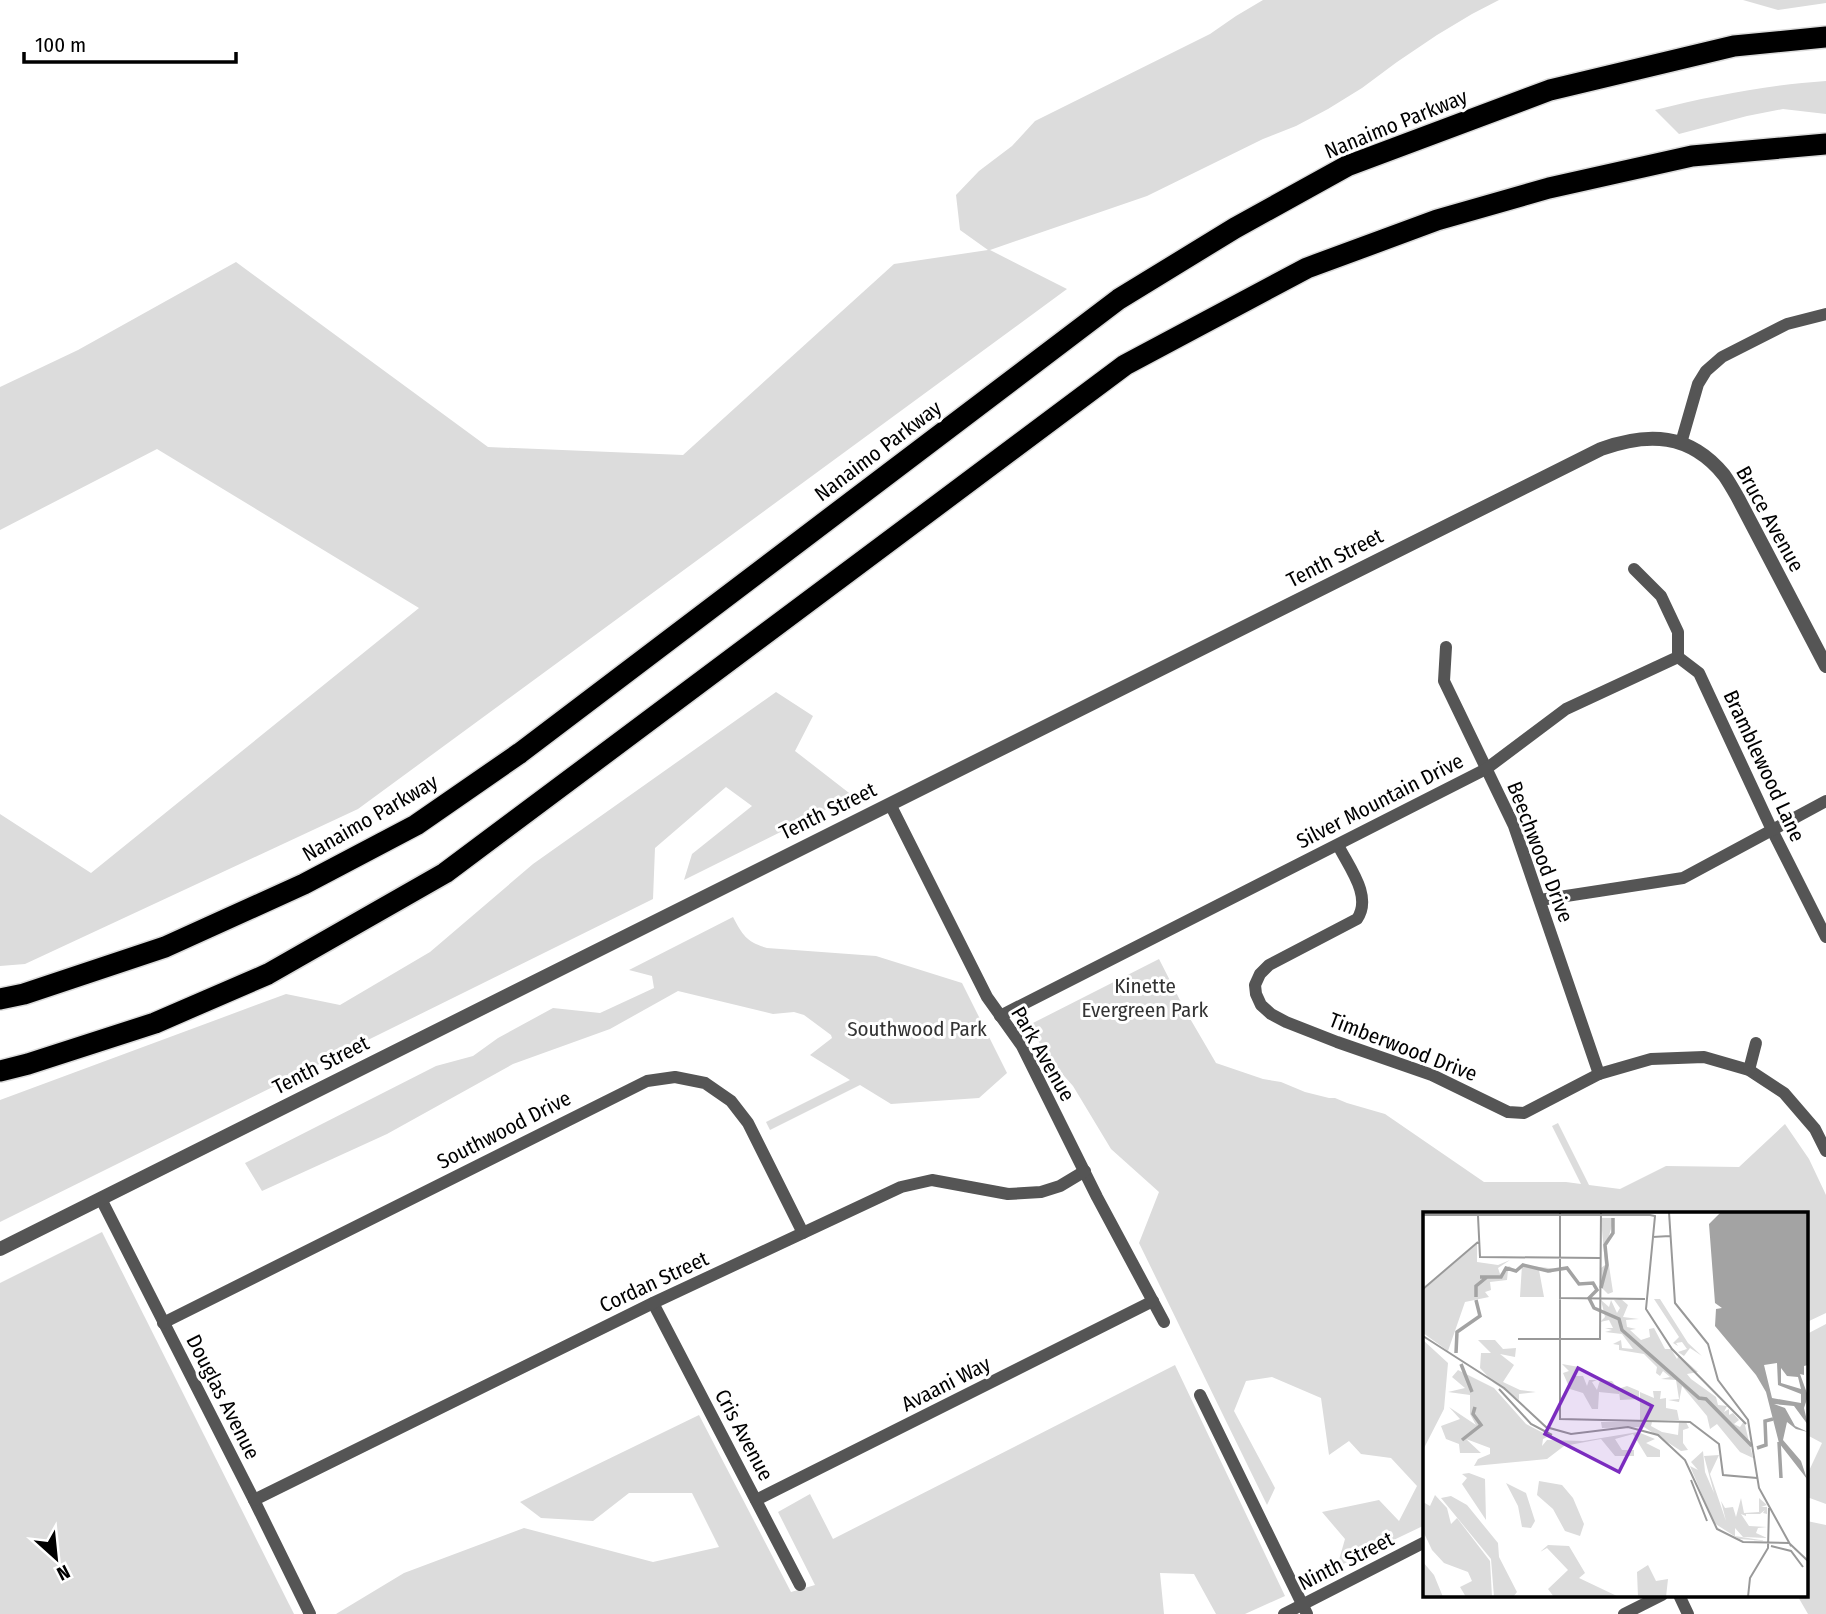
<svg xmlns="http://www.w3.org/2000/svg" width="1826" height="1614" font-family="'Fira Sans Condensed',sans-serif">
<style>
.green{fill:#dcdcdc}
.lines{fill:none;stroke-linecap:round;stroke-linejoin:round}
.motorway-casing{stroke:#dbdbdb;stroke-width:24}
.minor{stroke:#555;stroke-width:12}
.tertiary{stroke:#555;stroke-width:14}
.motorway{stroke:#000;stroke-width:21}
.labels{text-anchor:middle;dominant-baseline:central;stroke-width:6;stroke-linejoin:round;paint-order:stroke}
.street-label{font-size:21px;fill:#000;stroke:#fff}
.park-label{font-size:21px;fill:#333;stroke:#fff}
.inset-river{fill:none;stroke:#a3a3a3;stroke-width:3.5}
.inset-road{fill:none;stroke:#999;stroke-width:2}
.view{fill:#7b2cbf;fill-opacity:0.15;stroke:#7b2cbf;stroke-width:3.5}
.inset-edge{fill:none;stroke:#000;stroke-width:3.5}
</style>
<rect width="100%" height="100%" fill="#fff"/>
<g class="green">
<path d="M 1263,0 L 1499,0 L 1472,14 L 1437,35 L 1397,62 L 1362,88 L 1328,109 L 1296,126 L 1263,139 L 1147,196 L 990,250 L 1067,289 L 358,809 L 25,964 L 0,966 L 0,814 L 91,873 L 419,608 L 157,449 L 0,530 L 0,387 L 78,350 L 236,262 L 488,447 L 683,455 L 894,264 L 988,250 L 960,230 L 956,195 L 979,171 L 1012,146 L 1035,121 L 1210,34 L 1236,16 Z"/>
<path d="M 1743,0 L 1826,0 L 1826,3 L 1778,10 Z"/>
<path d="M 1826,81 L 1826,114 L 1783,109 L 1747,116 L 1679,134 L 1655,110 C 1711,96 1768,85 1826,81 Z"/>
<path d="M 776,692 L 813,716 L 795,751 L 853,796 L 684,880 L 692,854 L 752,806 L 726,787 L 655,848 L 653,899 L 0,1222 L 0,1100 L 286,994 L 340,1005 L 430,952 L 533,864 Z"/>
<path d="M 733,917 C 743,936 747,942 767,948 L 876,956 L 962,983 L 1007,1073 L 979,1098 L 891,1104 L 860,1085 L 770,1130 L 766,1122 L 850,1080 L 810,1055 L 832,1038 L 831,1035 L 804,1015 L 794,1012 L 773,1014 L 678,991 L 610,1029 L 513,1064 L 387,1134 L 262,1191 L 245,1163 L 436,1066 L 473,1056 L 498,1038 L 553,1008 L 600,1013 L 654,988 L 652,976 L 629,970 Z"/>
<path d="M 1159,959 L 1185,1010 L 1216,1063 L 1263,1079 L 1281,1082 L 1305,1092 L 1329,1098 L 1335,1098 L 1347,1103 L 1385,1114 L 1484,1182 L 1566,1182 L 1581,1184 L 1552,1126 L 1558,1123 L 1589,1185 L 1620,1189 L 1666,1166 L 1739,1167 L 1785,1124 L 1809,1159 L 1826,1195 L 1826,1313 L 1807,1322 L 1807,1213 L 1425,1213 L 1425,1525 L 1337,1567 L 1345,1539 L 1322,1512 L 1379,1500 L 1399,1521 L 1417,1486 L 1391,1458 L 1361,1454 L 1349,1441 L 1329,1455 L 1321,1398 L 1272,1377 L 1246,1381 L 1234,1411 L 1275,1488 L 1267,1505 L 1139,1243 L 1159,1192 L 1111,1149 L 1073,1086 L 1049,1059 L 1029,1025 Z"/>
<path d="M 102,1232 L 294,1614 L 0,1614 L 0,1283 Z"/>
<path d="M 1826,1324 L 1826,1504 L 1807,1497 L 1807,1475 L 1822,1443 L 1807,1435 L 1807,1334 Z"/>
<path d="M 1175,1365 L 1285,1596 L 1245,1614 L 1216,1614 L 1194,1574 L 1160,1573 L 1164,1614 L 336,1614 L 404,1573 L 524,1528 L 653,1562 L 719,1547 L 692,1493 L 629,1493 L 593,1521 L 541,1518 L 520,1502 L 699,1415 L 791,1592 L 815,1585 L 778,1512 L 810,1494 L 833,1539 Z"/>
<path d="M 1807,1521 L 1826,1525 L 1826,1614 L 1808,1614 L 1797,1595 L 1807,1595 Z"/>
</g>
<g class="lines">
<defs>
<g id="motorway">
<path d="M 0,999 L 24,994 L 165,947 L 304,884 L 416,825 L 520,753 L 1119,299 L 1235,228 L 1347,166 L 1550,90 L 1734,46 L 1826,37"/>
<path d="M 0,1071 L 28,1064 L 155,1023 L 268,974 L 445,873 L 1125,365 L 1307,268 L 1437,220 L 1549,188 L 1692,156 L 1826,144"/>
</g>
</defs>
<use href="#motorway" class="motorway-casing"/>
<g class="minor">
<path d="M 1681,443 L 1698,384 L 1706,371 L 1722,357 L 1787,324 L 1826,314"/>
<path d="M 1446,647 L 1444,681 L 1514,826 L 1599,1074"/>
<path d="M 1678,657 L 1699,673 L 1772,830 L 1826,937"/>
<path d="M 890,804 L 987,997 L 1022,1046 L 1097,1197 L 1164,1322"/>
<path d="M 1338,845 C 1348,866 1373,896 1357,919 L 1269,965 L 1260,974 L 1255,985 L 1256,994 L 1261,1005 L 1271,1014 L 1286,1022 L 1337,1042 L 1432,1075 L 1508,1112 L 1524,1113 L 1599,1074 L 1651,1059 L 1704,1057 L 1749,1070 L 1784,1093 L 1815,1129 L 1826,1151"/>
<path d="M 1540,900 L 1683,878 L 1826,801"/>
<path d="M 1000,1016 L 1486,769 L 1566,709 L 1678,657 L 1678,632 L 1661,596 L 1634,569"/>
<path d="M 1749,1070 L 1756,1043"/>
<path d="M 101,1199 L 254,1500 L 310,1614"/>
<path d="M 653,1303 L 800,1585"/>
<path d="M 163,1323 L 647,1081 L 675,1077 L 705,1083 L 731,1101 L 748,1123 L 803,1233"/>
<path d="M 1200,1395 L 1307,1614"/>
<path d="M 254,1500 L 653,1303 L 901,1187 L 932,1180 L 1008,1194 L 1041,1192 L 1060,1186 L 1085,1171"/>
<path d="M 756,1500 L 1153,1301"/>
<path d="M 1679,1595 L 1688,1614"/>
<path d="M 1284,1614 L 1425,1542"/>
<path d="M 1624,1614 L 1662,1595"/>
</g>
<path class="tertiary" d="M 0,1249 L 1601,449 C 1648,432 1690,433 1724,475 C 1729,482 1734,491 1738,498 L 1826,666"/>
<use href="#motorway" class="motorway"/>
</g>
<g class="labels">
<g class="street-label">
<text transform="translate(1396 124) rotate(-22)">Nanaimo Parkway</text>
<text transform="translate(878 451) rotate(-37)">Nanaimo Parkway</text>
<text transform="translate(1770 519) rotate(61)">Bruce Avenue</text>
<text transform="translate(1335 558) rotate(-27)">Tenth Street</text>
<text transform="translate(1764 766) rotate(65)">Bramblewood Lane</text>
<text transform="translate(1380 801) rotate(-27)">Silver Mountain Drive</text>
<text transform="translate(828 811) rotate(-26)">Tenth Street</text>
<text transform="translate(370 818) rotate(-30)">Nanaimo Parkway</text>
<text transform="translate(1540 852) rotate(69)">Beechwood Drive</text>
<text transform="translate(1403 1047) rotate(21)">Timberwood Drive</text>
<text transform="translate(1043 1054) rotate(60)">Park Avenue</text>
<text transform="translate(321 1065) rotate(-27)">Tenth Street</text>
<text transform="translate(504 1130) rotate(-27)">Southwood Drive</text>
<text transform="translate(654 1282) rotate(-25)">Cordan Street</text>
<text transform="translate(946 1384) rotate(-27)">Avaani Way</text>
<text transform="translate(223 1397) rotate(63)">Douglas Avenue</text>
<text transform="translate(744 1435) rotate(62)">Cris Avenue</text>
<text transform="translate(1346 1561) rotate(-27)">Ninth Street</text>
</g>
<g class="park-label">
<text x="1145" y="986">Kinette<tspan x="1145" dy="24">Evergreen Park</tspan></text>
<text x="917" y="1029">Southwood Park</text>
</g>
</g>
<g transform="translate(1423 1212)">
<rect width="385" height="385" fill="#fff"/>
<path d="M 178,6 L 189,6 L 190,10 L 183,34 L 190,80 L 185,82 L 178,75 L 178,56 L 182,53 ZM 54,32 L 54,50 L 75,53 L 87,48 L 75,56 L 77,62 L 86,54 L 95,60 L 85,58 L 84,68 L 67,70 L 68,78 L 62,80 L 66,85 L 42,90 L 25,139 L 0,121 L 0,78 ZM 99,53 L 135,57 L 127,61 L 116,58 L 121,85 L 97,85 ZM 198,87 L 205,93 L 200,105 L 216,107 L 203,108 L 204,115 L 213,117 L 207,118 L 218,128 L 227,125 L 226,117 L 231,116 L 242,137 L 248,137 L 254,147 L 256,143 L 275,160 L 264,162 L 268,167 L 293,185 L 295,193 L 304,194 L 301,200 L 306,197 L 306,203 L 310,201 L 316,208 L 311,212 L 317,215 L 321,209 L 330,246 L 317,240 L 294,212 L 287,217 L 284,204 L 259,174 L 256,190 L 245,188 L 256,187 L 253,168 L 238,167 L 247,165 L 240,159 L 237,164 L 233,161 L 234,155 L 221,142 L 196,138 L 196,133 L 190,132 L 198,128 L 199,136 L 210,137 L 199,122 L 182,120 L 189,118 L 182,116 L 190,116 L 186,108 L 177,110 L 182,105 L 178,88 L 186,95 L 188,88 L 194,101 L 197,96 L 191,88 ZM 231,87 L 237,87 L 265,131 L 279,144 L 267,136 L 261,144 L 255,140 L 264,137 L 259,130 L 253,131 L 255,134 L 250,131 L 256,125 ZM 0,128 L 25,151 L 21,197 L 0,238 ZM 55,128 L 72,128 L 80,137 L 93,136 L 92,145 L 77,142 L 91,153 L 80,170 L 97,178 L 113,180 L 96,182 L 96,188 L 71,171 L 57,156 L 58,141 L 68,141 ZM 139,152 L 156,155 L 152,164 L 160,164 L 164,174 L 166,168 L 174,168 L 169,170 L 174,178 L 177,168 L 189,169 L 195,177 L 204,174 L 216,179 L 216,187 L 197,188 L 196,179 L 196,182 L 176,180 L 175,197 L 169,197 L 160,181 L 147,177 L 140,161 L 146,159 ZM 35,158 L 71,176 L 103,212 L 126,224 L 120,227 L 119,234 L 124,228 L 160,229 L 215,220 L 232,227 L 223,231 L 237,238 L 237,245 L 224,245 L 210,222 L 192,227 L 199,238 L 211,238 L 211,244 L 192,244 L 178,227 L 141,234 L 124,247 L 51,254 L 55,247 L 67,242 L 67,236 L 43,227 L 58,241 L 37,241 L 36,232 L 23,227 L 18,214 L 37,207 L 26,195 L 53,213 L 47,202 L 47,183 L 25,180 L 42,176 L 29,165 ZM 230,179 L 238,179 L 237,187 L 243,186 L 243,196 L 254,198 L 256,208 L 217,208 L 217,180 L 231,186 ZM 178,210 L 229,210 L 228,214 L 239,220 L 255,223 L 256,210 L 263,210 L 266,216 L 260,218 L 260,231 L 265,238 L 258,239 L 221,215 L 179,216 ZM 280,239 L 282,260 L 291,281 L 281,244 L 296,243 L 287,262 L 303,309 L 298,289 L 302,296 L 310,295 L 313,305 L 318,286 L 321,301 L 336,300 L 336,286 L 344,293 L 338,295 L 344,295 L 344,302 L 340,301 L 342,298 L 337,302 L 323,302 L 323,304 L 318,302 L 326,314 L 344,315 L 335,316 L 333,321 L 344,326 L 320,325 L 312,316 L 312,324 L 344,329 L 316,327 L 291,311 L 267,254 L 275,258 L 268,250 ZM 46,261 L 62,267 L 63,308 L 39,272 L 44,266 L 39,262 ZM 116,269 L 139,273 L 150,286 L 161,312 L 157,324 L 142,319 L 130,297 L 114,283 ZM 83,271 L 103,281 L 112,309 L 108,316 L 99,315 L 95,294 ZM 12,283 L 24,296 L 28,312 L 34,306 L 67,349 L 69,385 L 43,385 L 37,375 L 49,369 L 45,360 L 21,351 L 9,338 L 0,319 L 0,290 L 7,294 ZM 28,284 L 44,293 L 75,331 L 76,345 L 94,380 L 90,385 L 71,385 L 68,347 L 18,286 ZM 125,333 L 146,334 L 162,361 L 156,366 L 196,385 L 131,385 L 125,377 L 145,358 L 124,336 L 117,340 ZM 0,350 L 11,363 L 20,385 L 0,385 ZM 225,353 L 233,369 L 245,367 L 243,385 L 215,385 L 214,360 Z" fill="#dcdcdc"/>
<path d="M 385,0 L 385,153 L 381,154 L 381,163 L 377,162 L 385,184 L 381,196 L 385,213 L 371,194 L 351,192 L 362,196 L 372,214 L 385,220 L 373,217 L 364,210 L 360,228 L 378,249 L 384,267 L 356,231 L 343,180 L 333,163 L 292,114 L 293,97 L 299,96 L 292,91 L 286,12 L 297,1 ZM 354,151 L 355,173 L 378,182 L 378,191 L 349,186 L 341,153 ZM 358,156 L 364,164 L 375,165 L 378,177 L 358,171 Z" fill="#a3a3a3" fill-rule="evenodd"/>
<path class="inset-river" d="M 57,65 L 78,65 L 83,56 L 93,59 L 100,53 L 125,59 L 144,56 L 156,72 L 170,71 L 174,78 L 166,86 L 171,96 L 196,107 L 199,118 L 276,186 L 283,187 L 329,234M 178,76 L 184,53 L 182,33 L 190,21 L 190,6M 53,85 L 53,74 L 64,65M 33,141 L 34,120 L 57,104 L 53,88M 38,152 L 49,180M 39,228 L 58,213 L 50,202 L 52,195M 356,230 L 358,266M 334,236 L 343,233 L 342,209 L 350,207"/>
<path class="inset-road" d="M 137,0 L 137,207 L 267,210 L 296,232 L 300,263 L 334,266M 246,0 L 252,91 L 285,132 L 295,168 L 325,208 L 336,276 L 368,334M 0,3 L 227,3 L 232,4 L 230,25 L 247,24M 55,4 L 57,45 L 177,46M 230,25 L 223,97 L 249,137 L 323,212M 0,77 L 55,30M 136,86 L 222,87M 0,124 L 81,176 L 123,215 L 148,222 L 205,215 L 235,223 L 262,248 L 294,317 L 320,330 L 366,331 L 385,349M 95,127 L 177,127 L 178,0M 76,177 L 108,212 L 129,223M 268,268 L 284,309M 348,334 L 368,339 L 380,355M 325,385 L 327,366 L 345,336 L 346,296"/>
<path class="view" d="M 155,156 L 229,194 L 196,260 L 122,222 Z"/>
<rect width="385" height="385" class="inset-edge"/>
</g>
<g transform="translate(56 1558) rotate(153)" stroke="#ffffff" stroke-width="5" paint-order="stroke">
<path d="M0-5L12 26L0 18L-12 26Z" fill="#000000"/>
<text y="-10" font-size="19" font-weight="bold" text-anchor="middle" fill="#000000">N</text>
</g>
<path d="M24 52v10h212v-10" fill="none" stroke="#000000" stroke-width="3.5"/>
<text x="35" y="52" font-size="21" fill="#000000" stroke="#ffffff" stroke-width="5" paint-order="stroke">100 m</text>
</svg>
